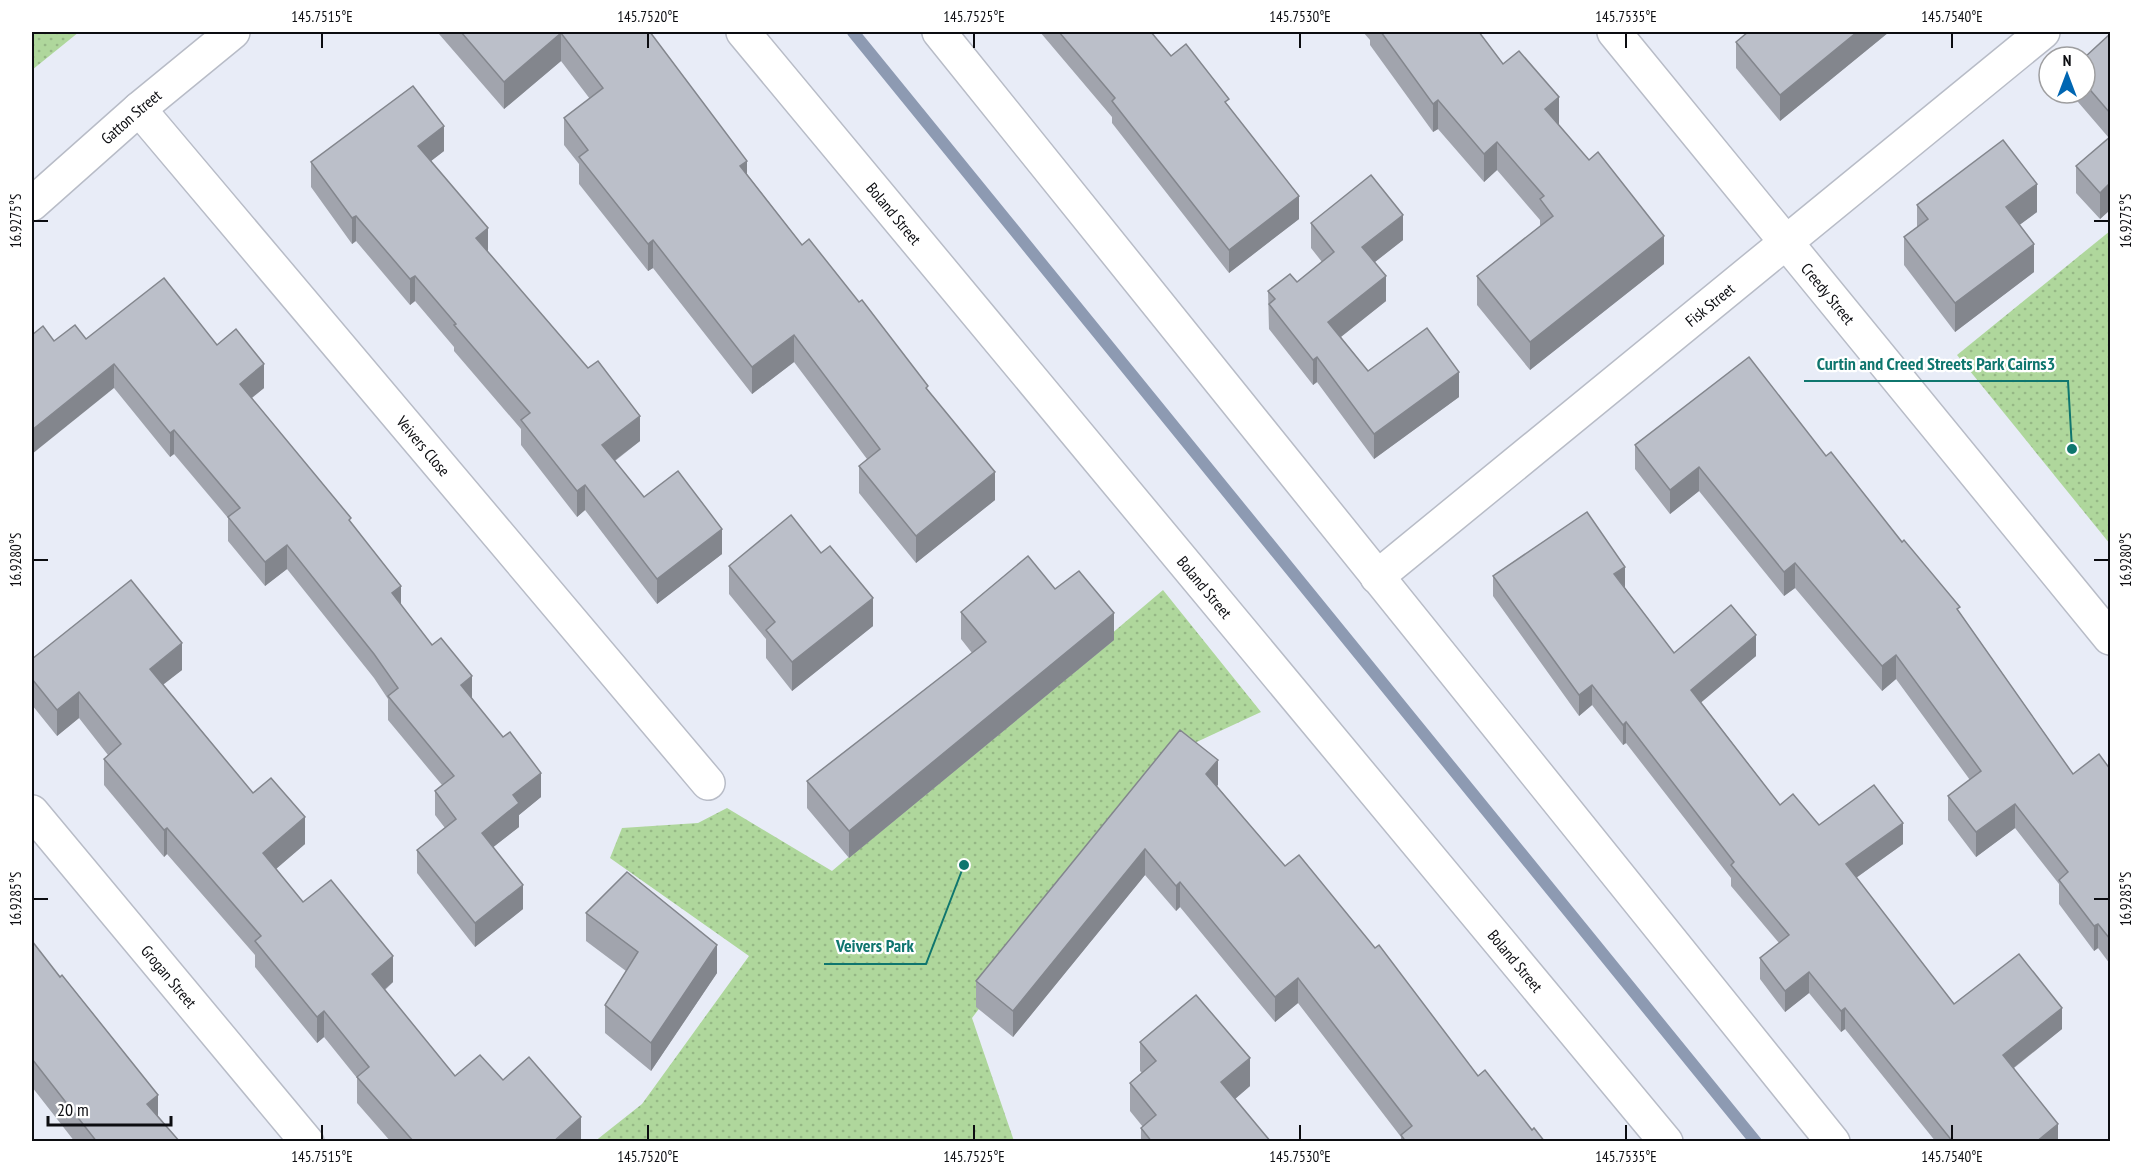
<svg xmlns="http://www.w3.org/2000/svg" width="2142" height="1173" font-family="'PT Sans Narrow',sans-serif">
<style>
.park{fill:url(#park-dots)}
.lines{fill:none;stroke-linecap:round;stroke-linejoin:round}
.stream{stroke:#8d9ab2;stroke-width:12}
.street-casing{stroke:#b8bcc7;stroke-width:36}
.secondary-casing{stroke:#b8bcc7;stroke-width:36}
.street{stroke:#fff;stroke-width:33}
.secondary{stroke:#fff;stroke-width:33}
.wall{fill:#a1a4ad}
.shaded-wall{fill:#83868d}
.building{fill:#bbbfc9;stroke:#83868d;stroke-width:1.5}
.ticks{fill:none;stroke:#0c0d11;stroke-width:2}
.labels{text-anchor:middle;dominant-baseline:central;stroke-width:4.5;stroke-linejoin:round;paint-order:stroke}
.street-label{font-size:16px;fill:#0c0d11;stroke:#fff}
.leader{fill:none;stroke:#0f766e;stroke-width:2}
.callout-dot{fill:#0f766e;stroke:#fff;stroke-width:2}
.callout-label{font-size:18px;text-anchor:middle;font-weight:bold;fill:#0f766e;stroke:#fff;stroke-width:4.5;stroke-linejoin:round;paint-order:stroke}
.neatline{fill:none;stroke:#0c0d11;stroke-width:2}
.ticks-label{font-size:15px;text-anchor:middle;fill:#0c0d11}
</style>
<defs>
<pattern id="park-dots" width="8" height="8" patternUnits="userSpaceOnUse" patternTransform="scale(1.5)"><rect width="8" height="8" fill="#afd79c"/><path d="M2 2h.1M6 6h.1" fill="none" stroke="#95b785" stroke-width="1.8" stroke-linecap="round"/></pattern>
</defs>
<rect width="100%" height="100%" fill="#e8ecf7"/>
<g class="park">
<path d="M 32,32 L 79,32 L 32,70 Z"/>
<path d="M 2110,231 L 2110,544 L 1957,355 Z"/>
<path d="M 1163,590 L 1261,712 L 1173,753 L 972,1018 L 1014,1141 L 594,1142 L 642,1104 L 749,956 L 610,858 L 622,828 L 698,823 L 727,808 L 832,871 Z"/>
</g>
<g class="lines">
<path class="stream" d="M 853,32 L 1756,1142"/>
<defs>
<g id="street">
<path id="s1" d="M 743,32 L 1666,1142"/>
<path d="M 939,32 L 1833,1142"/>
<path id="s2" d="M 1614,32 L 2110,638"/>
<path id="s3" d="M 139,109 L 708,783"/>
<path id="s4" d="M 1377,577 L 2043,32"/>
<path id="s5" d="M 32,812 L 307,1142"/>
</g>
<g id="secondary">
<path id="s6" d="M 32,204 L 139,109 L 233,32"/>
</g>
</defs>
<use href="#street" class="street-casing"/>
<use href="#secondary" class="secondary-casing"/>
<use href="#street" class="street"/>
<use href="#secondary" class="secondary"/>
</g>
<g class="wall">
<path d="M 439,32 L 650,32 L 747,174 L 802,245 L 928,390 L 995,500 L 916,563 L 859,493 L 859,466 L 867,459 L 794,362 L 752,394 L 653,268 L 648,271 L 579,184 L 579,164 L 564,145 L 564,118 L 590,99 L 561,61 L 504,109 L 439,34 Z"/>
<path d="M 1040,32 L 1151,32 L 1171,56 L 1229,106 L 1299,219 L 1229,273 L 1112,123 L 1112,117 Z"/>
<path d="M 1363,32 L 1479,32 L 1503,64 L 1559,125 L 1664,264 L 1530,370 L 1477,305 L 1477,276 L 1540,226 L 1540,220 L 1497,170 L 1484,182 L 1438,129 L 1433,132 L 1370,45 L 1370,40 Z"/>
<path d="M 1748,32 L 1889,32 L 1780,121 L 1736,68 L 1736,42 Z"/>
<path d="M 2110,34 L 2110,210 L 2100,219 L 2076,193 L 2076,166 L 2109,138 L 2072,95 L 2072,93 L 2085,93 L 2085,57 Z"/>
<path d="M 444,151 L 431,161 L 488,252 L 640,441 L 615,461 L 644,497 L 722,554 L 657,604 L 585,510 L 577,517 L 521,445 L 521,429 L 454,351 L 454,347 L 415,301 L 410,305 L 356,241 L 352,244 L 311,187 L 311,162 Z"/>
<path d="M 1917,205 L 2037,212 L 2019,225 L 2034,272 L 1955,332 L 1904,265 L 1904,237 L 1917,227 Z"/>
<path d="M 1311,223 L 1403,240 L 1375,262 L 1386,301 L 1341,337 L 1368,371 L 1459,397 L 1374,459 L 1317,382 L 1313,385 L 1269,329 L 1268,291 L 1297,282 L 1322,262 L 1311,248 Z"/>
<path d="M 86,339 L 217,345 L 264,388 L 252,398 L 351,523 L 401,605 L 472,699 L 541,797 L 519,815 L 519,827 L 493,847 L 523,909 L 475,947 L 417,873 L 417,850 L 445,828 L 435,815 L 435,791 L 442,785 L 388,720 L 388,699 L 374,678 L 287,569 L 265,586 L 228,541 L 228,518 L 174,454 L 170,457 L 114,388 L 54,341 Z"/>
<path d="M 1635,445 L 1826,456 L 1902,542 L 1960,613 L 2073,774 L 2110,769 L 2110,964 L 2098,948 L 2094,951 L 2059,904 L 2059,884 L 2015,828 L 1976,857 L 1948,820 L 1948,796 L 1970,780 L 1896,679 L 1882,691 L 1795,588 L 1784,596 L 1699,491 L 1670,514 L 1635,469 Z"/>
<path d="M 821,553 L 873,626 L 792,691 L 766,658 L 766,639 L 729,594 L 729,566 Z"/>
<path d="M 1493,576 L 1625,588 L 1674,653 L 1756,656 L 1701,702 L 1780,805 L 1819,825 L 1903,844 L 1856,878 L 1954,1004 L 2062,1029 L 2014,1068 L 2058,1142 L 1936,1142 L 1845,1029 L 1841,1032 L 1809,993 L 1785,1012 L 1760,979 L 1760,958 L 1779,943 L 1731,886 L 1731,878 L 1626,743 L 1623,745 L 1592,705 L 1579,716 L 1493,596 Z"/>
<path d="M 1055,589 L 1114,640 L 849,858 L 807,808 L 807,781 L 972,653 L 961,639 L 961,612 Z"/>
<path d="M 32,659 L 182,670 L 163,684 L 253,793 L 305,844 L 276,869 L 303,902 L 393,982 L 385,990 L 455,1076 L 503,1080 L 581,1142 L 391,1142 L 357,1103 L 357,1078 L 324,1037 L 317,1043 L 255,967 L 255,955 L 167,854 L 164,857 L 104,785 L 104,759 L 108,755 L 79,718 L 57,736 L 32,705 Z"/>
<path d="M 1218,785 L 1217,786 L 1285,866 L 1478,1076 L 1532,1130 L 1545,1142 L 1401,1142 L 1401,1137 L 1298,1003 L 1275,1022 L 1180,907 L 1176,911 L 1145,875 L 1013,1037 L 976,1007 L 976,981 Z"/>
<path d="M 586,913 L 717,973 L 651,1071 L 605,1033 L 605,1005 L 626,971 L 586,941 Z"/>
<path d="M 32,941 L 158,1117 L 180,1142 L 75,1142 L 32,1087 Z"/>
<path d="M 1140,1042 L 1250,1086 L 1235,1099 L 1271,1142 L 1141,1142 L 1141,1128 L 1143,1127 L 1130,1111 L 1130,1083 L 1142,1073 L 1140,1071 Z"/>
</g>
<g class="shaded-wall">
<path d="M 1857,32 L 1889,32 L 1780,121 L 1780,95 Z"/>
<path d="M 561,33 L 561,61 L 504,109 L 504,82 Z"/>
<path d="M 1559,97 L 1559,125 L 1545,109 Z"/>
<path d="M 1438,100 L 1438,129 L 1433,132 L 1433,104 Z"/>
<path d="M 444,126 L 444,151 L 418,171 L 418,146 Z"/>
<path d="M 1497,142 L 1497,170 L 1484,182 L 1484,154 Z"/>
<path d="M 747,161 L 747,188 L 740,166 Z"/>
<path d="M 2110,183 L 2110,210 L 2100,219 L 2100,193 Z"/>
<path d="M 2037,184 L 2037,212 L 2006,235 L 2006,207 Z"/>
<path d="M 1299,196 L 1299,219 L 1229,273 L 1229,250 Z"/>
<path d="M 1403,215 L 1403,240 L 1362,272 L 1362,247 Z"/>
<path d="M 356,216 L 356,241 L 352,244 L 352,218 Z"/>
<path d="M 488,228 L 488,253 L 476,238 Z"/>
<path d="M 1664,236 L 1664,264 L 1530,370 L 1530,342 Z"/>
<path d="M 653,240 L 653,268 L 648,271 L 648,244 Z"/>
<path d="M 2034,244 L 2034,272 L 1955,332 L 1955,303 Z"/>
<path d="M 415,276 L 415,301 L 410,305 L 410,279 Z"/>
<path d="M 1386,276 L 1386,301 L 1328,347 L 1328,322 Z"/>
<path d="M 794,335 L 794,362 L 752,394 L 752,367 Z"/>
<path d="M 1317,357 L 1317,382 L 1313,385 L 1313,360 Z"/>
<path d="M 114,364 L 114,388 L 32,454 L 32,430 Z"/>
<path d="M 264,364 L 264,388 L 240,407 L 240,384 Z"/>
<path d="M 1459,372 L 1459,397 L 1374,459 L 1374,434 Z"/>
<path d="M 640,416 L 640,441 L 602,470 L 602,445 Z"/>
<path d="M 174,430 L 174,454 L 170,457 L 170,433 Z"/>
<path d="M 1699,467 L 1699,491 L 1670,514 L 1670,490 Z"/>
<path d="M 995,472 L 995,500 L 916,563 L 916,536 Z"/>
<path d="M 33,477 L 33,501 L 32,502 L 32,478 Z"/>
<path d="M 585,485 L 585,510 L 577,517 L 577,491 Z"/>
<path d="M 722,529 L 722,554 L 657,604 L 657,579 Z"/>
<path d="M 287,545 L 287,569 L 265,586 L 265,562 Z"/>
<path d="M 1795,563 L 1795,588 L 1784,596 L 1784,572 Z"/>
<path d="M 1625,567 L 1625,588 L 1614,574 Z"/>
<path d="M 401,586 L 401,610 L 392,593 Z"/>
<path d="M 873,598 L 873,626 L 792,691 L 792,662 Z"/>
<path d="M 1114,613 L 1114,640 L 849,858 L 849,831 Z"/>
<path d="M 1756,635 L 1756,656 L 1691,711 L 1691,690 Z"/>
<path d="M 182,643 L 182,670 L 150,695 L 150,669 Z"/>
<path d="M 1896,655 L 1896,679 L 1882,691 L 1882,666 Z"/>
<path d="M 472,676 L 472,700 L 461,685 Z"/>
<path d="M 1592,685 L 1592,705 L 1579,716 L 1579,695 Z"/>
<path d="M 79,692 L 79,718 L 57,736 L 57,710 Z"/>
<path d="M 1626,722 L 1626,743 L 1623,745 L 1623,725 Z"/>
<path d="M 1218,760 L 1218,785 L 1206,799 L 1206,774 Z"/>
<path d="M 541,773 L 541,797 L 519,815 L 519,827 L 482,856 L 482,833 L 513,795 Z"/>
<path d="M 2015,804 L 2015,828 L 1976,857 L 1976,832 Z"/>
<path d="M 305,817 L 305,844 L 263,880 L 263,853 Z"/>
<path d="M 1903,823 L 1903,844 L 1846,885 L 1846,864 Z"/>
<path d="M 167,828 L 167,854 L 164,857 L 164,830 Z"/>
<path d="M 1145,849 L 1145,875 L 1013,1037 L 1013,1011 Z"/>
<path d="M 1180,882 L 1180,907 L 1176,911 L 1176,886 Z"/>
<path d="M 523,885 L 523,909 L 475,947 L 475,923 Z"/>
<path d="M 2098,924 L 2098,948 L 2094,951 L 2094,926 Z"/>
<path d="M 717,945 L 717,973 L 651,1071 L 651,1043 Z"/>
<path d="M 393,956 L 393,982 L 372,1000 L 372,974 Z"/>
<path d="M 1809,972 L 1809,993 L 1785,1012 L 1785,991 Z"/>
<path d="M 1298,978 L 1298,1003 L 1275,1022 L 1275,997 Z"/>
<path d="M 1845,1008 L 1845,1029 L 1841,1032 L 1841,1011 Z"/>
<path d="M 2062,1008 L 2062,1029 L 2003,1076 L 2003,1055 Z"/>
<path d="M 324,1011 L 324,1037 L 317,1043 L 317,1017 Z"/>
<path d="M 1250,1058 L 1250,1086 L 1221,1111 L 1221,1082 Z"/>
<path d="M 158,1095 L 158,1123 L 147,1104 Z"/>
<path d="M 581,1117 L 581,1142 L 553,1142 Z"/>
<path d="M 2058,1124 L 2058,1142 L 2036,1142 Z"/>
</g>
<g class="building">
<path d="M 461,32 L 650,32 L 747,161 L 740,166 L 802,245 L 809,239 L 859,302 L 862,300 L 928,386 L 926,388 L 995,472 L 916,536 L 859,466 L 880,449 L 794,335 L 752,367 L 653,240 L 648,244 L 579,157 L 588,150 L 564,118 L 603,88 L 561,33 L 504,82 Z"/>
<path d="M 1059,32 L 1151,32 L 1171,56 L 1186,44 L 1229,99 L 1225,102 L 1299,196 L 1229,250 L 1112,101 L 1115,98 Z"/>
<path d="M 1381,32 L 1479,32 L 1503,64 L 1519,51 L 1559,97 L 1545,109 L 1589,160 L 1598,152 L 1664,236 L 1530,342 L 1477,276 L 1553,216 L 1540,199 L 1544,196 L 1497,142 L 1484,154 L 1438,100 L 1433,104 Z"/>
<path d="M 1748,32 L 1857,32 L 1780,95 L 1736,42 Z"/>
<path d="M 2110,34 L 2110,113 L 2085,84 L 2085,57 Z"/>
<path d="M 413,86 L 444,126 L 418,146 L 488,228 L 476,238 L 588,368 L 598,361 L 640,416 L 602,445 L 644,497 L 678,471 L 722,529 L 657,579 L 585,485 L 577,491 L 521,420 L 530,413 L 454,325 L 456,324 L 415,276 L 410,279 L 356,216 L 352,218 L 311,162 Z"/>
<path d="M 2110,137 L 2110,183 L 2100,193 L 2076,166 Z"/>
<path d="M 2003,140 L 2037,184 L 2006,207 L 2034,244 L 1955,303 L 1904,237 L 1928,219 L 1917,205 Z"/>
<path d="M 1371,175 L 1403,215 L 1362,247 L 1386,276 L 1328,322 L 1368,371 L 1427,328 L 1459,372 L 1374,434 L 1317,357 L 1313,360 L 1269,304 L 1275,299 L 1268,291 L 1290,274 L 1297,282 L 1334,252 L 1311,223 Z"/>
<path d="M 164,278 L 217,345 L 236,329 L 264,364 L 240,384 L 351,518 L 349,520 L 401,586 L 392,593 L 432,645 L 441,638 L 472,676 L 461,685 L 503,737 L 510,732 L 541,773 L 513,795 L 519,803 L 482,833 L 523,885 L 475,923 L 417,850 L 456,819 L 435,791 L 454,776 L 388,696 L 398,688 L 374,654 L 287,545 L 265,562 L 228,517 L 240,508 L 174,430 L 170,433 L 114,364 L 32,430 L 32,335 L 43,326 L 54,341 L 75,325 L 86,339 Z"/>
<path d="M 1749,357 L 1826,456 L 1831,452 L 1902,542 L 1904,540 L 1960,607 L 1957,609 L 2073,774 L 2099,754 L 2110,769 L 2110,939 L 2098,924 L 2094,926 L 2059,880 L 2068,872 L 2015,804 L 1976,832 L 1948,796 L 1981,771 L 1896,655 L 1882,666 L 1795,563 L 1784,572 L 1699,467 L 1670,490 L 1635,445 Z"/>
<path d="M 1587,512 L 1625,567 L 1614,574 L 1674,653 L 1731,605 L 1756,635 L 1691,690 L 1780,805 L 1793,794 L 1819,825 L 1874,785 L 1903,823 L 1846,864 L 1954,1004 L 2019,954 L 2062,1008 L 2003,1055 L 2058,1124 L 2036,1142 L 1953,1142 L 1845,1008 L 1841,1011 L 1809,972 L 1785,991 L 1760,958 L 1789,935 L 1731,865 L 1734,862 L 1626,722 L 1623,725 L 1592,685 L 1579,695 L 1493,576 Z"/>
<path d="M 791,515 L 821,553 L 830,546 L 873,598 L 792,662 L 766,630 L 775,622 L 729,566 Z"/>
<path d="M 1028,556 L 1055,589 L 1079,571 L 1114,613 L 849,831 L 807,781 L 986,642 L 961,612 Z"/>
<path d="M 131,580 L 182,643 L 150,669 L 253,793 L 271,778 L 305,817 L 263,853 L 303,902 L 331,880 L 393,956 L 372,974 L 455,1076 L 480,1055 L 503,1080 L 529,1057 L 581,1117 L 553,1142 L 414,1142 L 357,1077 L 369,1067 L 324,1011 L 317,1017 L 255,941 L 261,936 L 167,828 L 164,830 L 104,759 L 121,744 L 79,692 L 57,710 L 32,679 L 32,659 Z"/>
<path d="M 1180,730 L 1218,760 L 1206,774 L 1285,866 L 1299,855 L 1375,948 L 1379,945 L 1478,1076 L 1485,1070 L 1532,1130 L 1534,1128 L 1545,1142 L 1406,1142 L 1401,1135 L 1412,1126 L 1298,978 L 1275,997 L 1180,882 L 1176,886 L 1145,849 L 1013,1011 L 976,981 Z"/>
<path d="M 627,872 L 717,945 L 651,1043 L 605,1005 L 638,952 L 586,913 Z"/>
<path d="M 32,941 L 60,977 L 62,975 L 158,1095 L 147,1104 L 180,1142 L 97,1142 L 32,1059 Z"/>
<path d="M 1196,995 L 1250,1058 L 1221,1082 L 1271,1142 L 1152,1142 L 1141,1128 L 1156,1115 L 1130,1083 L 1156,1061 L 1140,1042 Z"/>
</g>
<path class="ticks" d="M 322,33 L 322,48M 648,33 L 648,48M 974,33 L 974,48M 1300,33 L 1300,48M 1626,33 L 1626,48M 1952,33 L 1952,48M 33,221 L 48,221M 2094,221 L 2109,221M 33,560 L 48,560M 2094,560 L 2109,560M 33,899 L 48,899M 2094,899 L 2109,899M 322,1125 L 322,1140M 648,1125 L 648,1140M 974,1125 L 974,1140M 1300,1125 L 1300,1140M 1626,1125 L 1626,1140M 1952,1125 L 1952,1140"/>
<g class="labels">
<g class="street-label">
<text stroke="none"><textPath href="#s6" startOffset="132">Gatton Street</textPath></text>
<text stroke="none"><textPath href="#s1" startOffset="236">Boland Street</textPath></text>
<text stroke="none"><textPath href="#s2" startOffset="338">Creedy Street</textPath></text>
<text stroke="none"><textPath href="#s4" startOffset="430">Fisk Street</textPath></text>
<text stroke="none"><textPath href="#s3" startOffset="441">Veivers Close</textPath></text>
<text stroke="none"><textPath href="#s1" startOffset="722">Boland Street</textPath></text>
<text stroke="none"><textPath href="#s1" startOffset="1208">Boland Street</textPath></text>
<text stroke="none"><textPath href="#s5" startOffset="214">Grogan Street</textPath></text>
</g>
</g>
<path class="leader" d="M2072 449L2068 381H1804M964 865L926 964H824"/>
<g class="callout-dot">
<circle cx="2072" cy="449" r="6"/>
<circle cx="964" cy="865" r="6"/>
</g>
<g class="callout-label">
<text x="1936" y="370">Curtin and Creed Streets Park Cairns3</text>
<text x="875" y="952">Veivers Park</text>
</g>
<rect width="2142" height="1173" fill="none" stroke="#ffffff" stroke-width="66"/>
<g transform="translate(2067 75)"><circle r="28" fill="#ffffff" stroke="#9e9ea0" stroke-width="1.5"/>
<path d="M0-4.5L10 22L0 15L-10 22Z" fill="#0066b2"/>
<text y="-9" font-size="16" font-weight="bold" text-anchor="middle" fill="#0c0d11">N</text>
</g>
<path d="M48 1116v9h123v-9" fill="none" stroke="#0c0d11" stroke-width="3"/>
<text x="57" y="1116" font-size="18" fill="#0c0d11" stroke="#ffffff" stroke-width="4.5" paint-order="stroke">20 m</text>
<rect x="33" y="33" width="2076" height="1107" class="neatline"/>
<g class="ticks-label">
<text x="322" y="22">145.7515°E</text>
<text x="648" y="22">145.7520°E</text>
<text x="974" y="22">145.7525°E</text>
<text x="1300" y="22">145.7530°E</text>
<text x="1626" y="22">145.7535°E</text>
<text x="1952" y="22">145.7540°E</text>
<text transform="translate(16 221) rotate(-90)" y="5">16.9275°S</text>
<text transform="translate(2126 221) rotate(-90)" y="5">16.9275°S</text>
<text transform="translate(16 560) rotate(-90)" y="5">16.9280°S</text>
<text transform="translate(2126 560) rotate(-90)" y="5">16.9280°S</text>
<text transform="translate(16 899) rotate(-90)" y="5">16.9285°S</text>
<text transform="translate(2126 899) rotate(-90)" y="5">16.9285°S</text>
<text x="322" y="1162">145.7515°E</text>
<text x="648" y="1162">145.7520°E</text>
<text x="974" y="1162">145.7525°E</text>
<text x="1300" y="1162">145.7530°E</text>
<text x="1626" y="1162">145.7535°E</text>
<text x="1952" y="1162">145.7540°E</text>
</g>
</svg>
